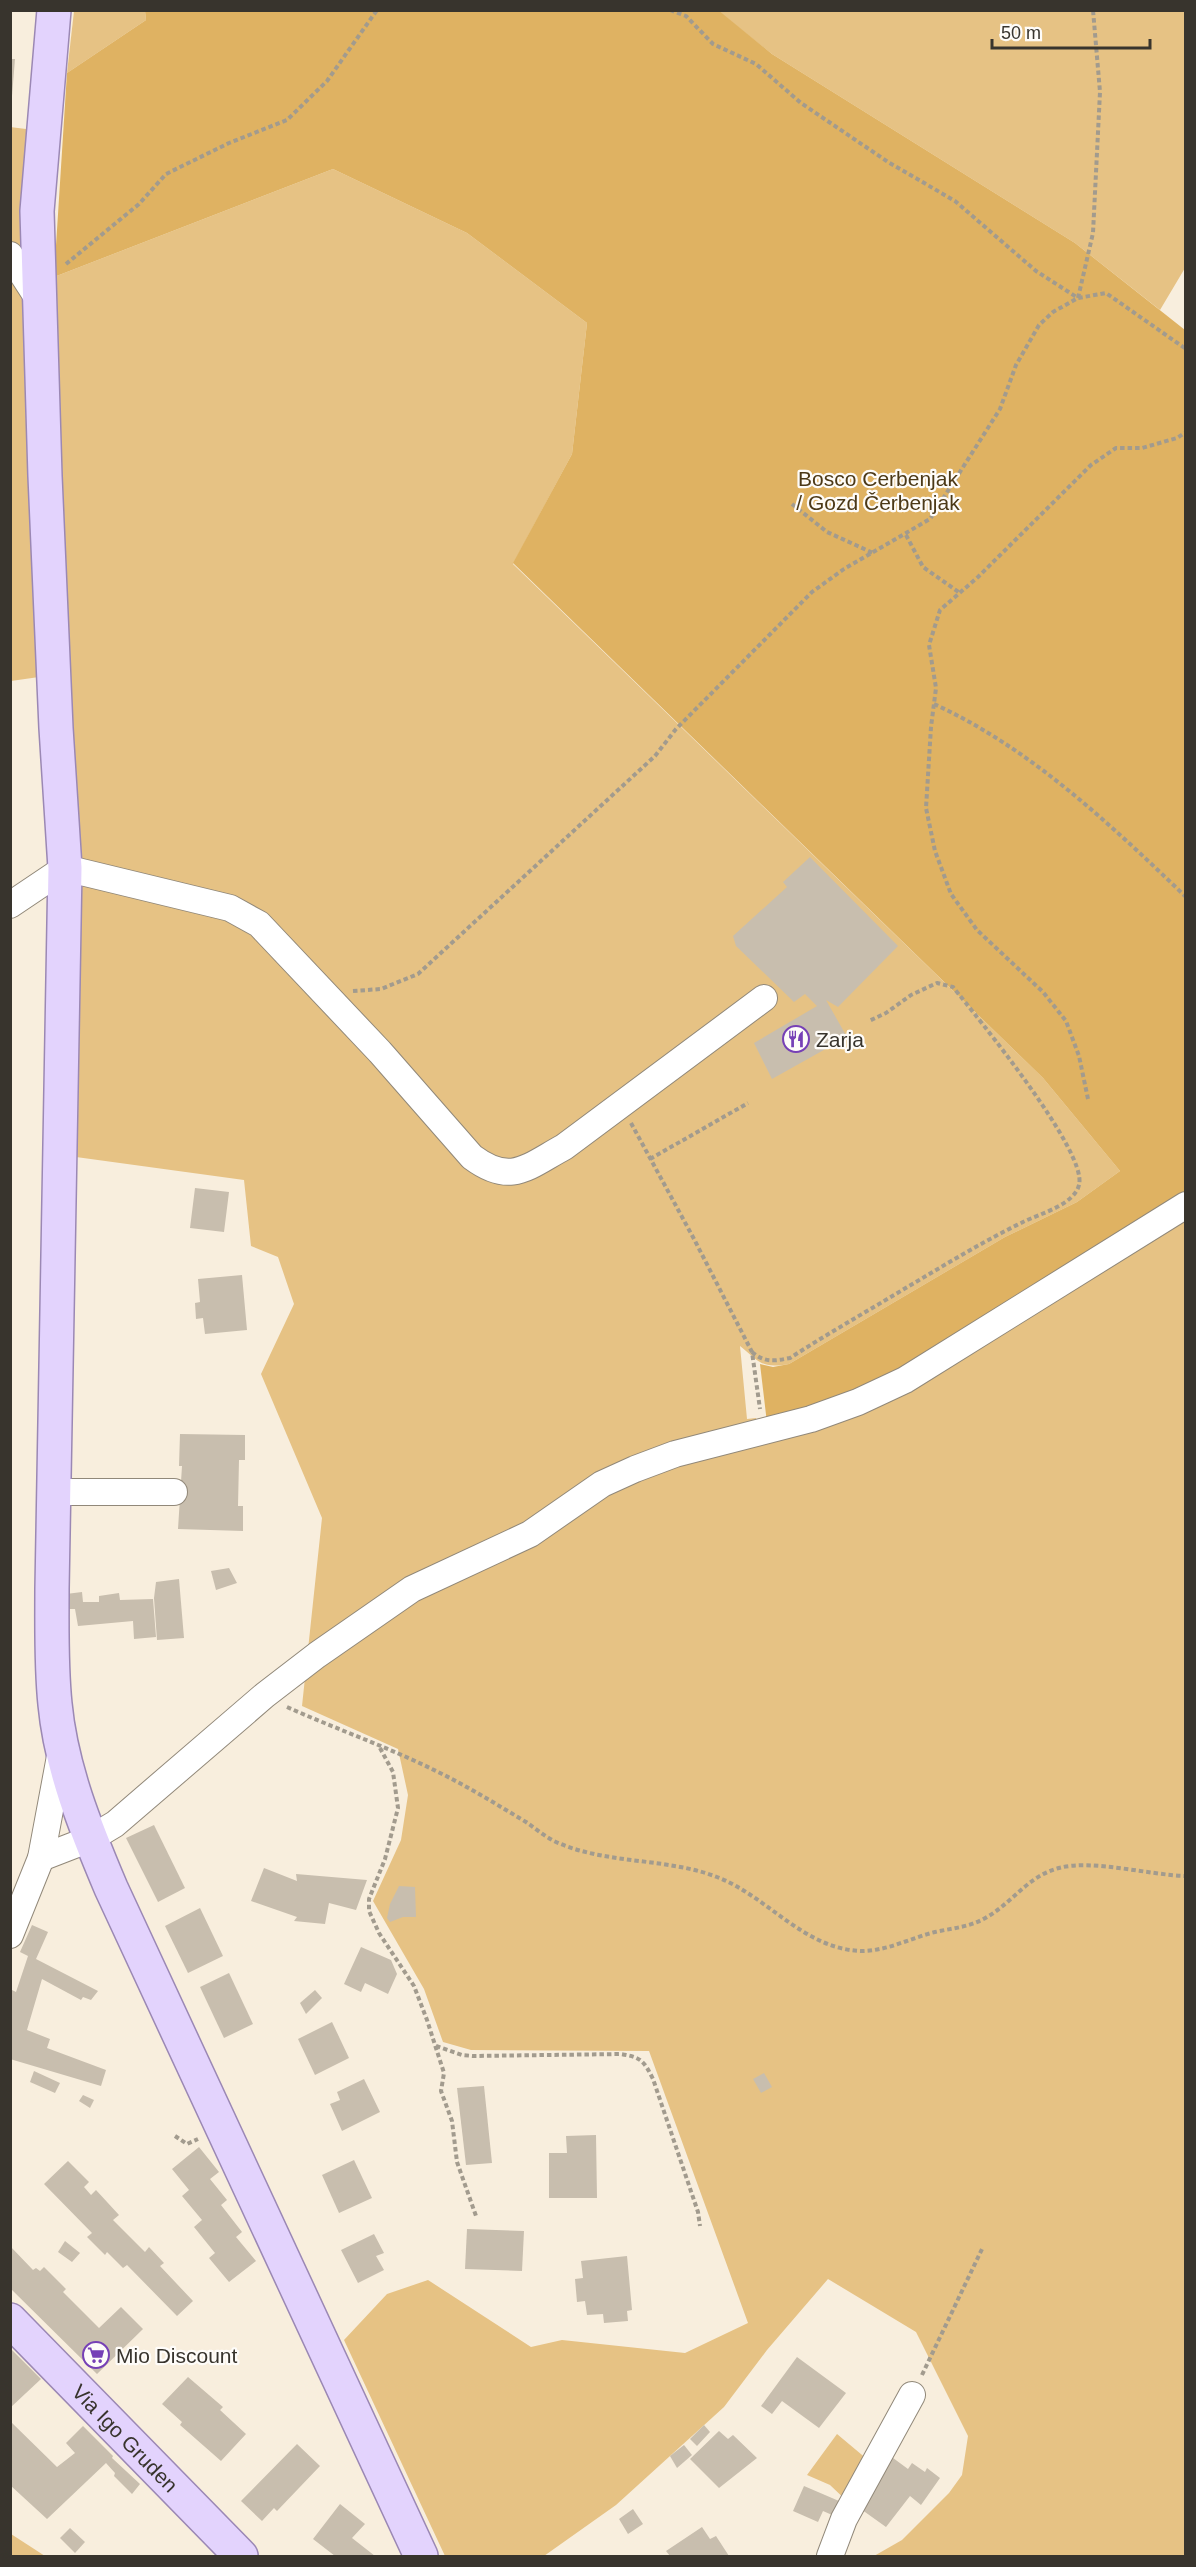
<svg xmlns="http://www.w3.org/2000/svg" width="1196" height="2567" font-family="Arial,sans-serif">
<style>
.green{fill:#e6c284}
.forest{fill:#dfb262}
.building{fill:#c8beae}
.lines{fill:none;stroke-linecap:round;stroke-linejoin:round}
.minor-casing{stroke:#918879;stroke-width:28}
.major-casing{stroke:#9b88b4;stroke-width:36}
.path{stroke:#a29b8e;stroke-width:4;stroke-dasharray:4.5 3;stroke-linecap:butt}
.minor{stroke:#fff;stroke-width:26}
.major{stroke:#e3d3fd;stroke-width:33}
.labels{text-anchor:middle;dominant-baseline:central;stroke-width:4.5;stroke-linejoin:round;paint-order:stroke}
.park-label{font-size:21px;fill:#4c3917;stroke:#fefcf9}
.poi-label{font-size:21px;fill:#38342d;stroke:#fefcf9;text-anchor:start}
.street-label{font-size:21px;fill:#38342d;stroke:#fefcf9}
</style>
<rect width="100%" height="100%" fill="#f8eedd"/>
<g class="green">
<path d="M 74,11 L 145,11 L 146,20 L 67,73 Z"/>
<path d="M 718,11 L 1185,11 L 1185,268 L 1160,310 L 1075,243 L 772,54 Z"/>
<path d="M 10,127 L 26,129 L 39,677 L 11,681 Z"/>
<path d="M 333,169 L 467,233 L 587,323 L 572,454 L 513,564 L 1043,1078 L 1120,1171 L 1077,1202 L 1005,1237 L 789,1364 C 761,1369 760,1362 740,1346 L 747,1419 L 756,1418 L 762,1443 L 1185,1218 L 1185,2556 L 874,2556 L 902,2540 L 949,2493 L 962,2475 L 968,2436 L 916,2332 L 828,2279 L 767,2350 L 724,2407 L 616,2505 L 544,2556 L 445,2556 L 344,2340 L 387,2294 L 428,2280 L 531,2347 L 562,2340 L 685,2353 L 748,2323 L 649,2051 L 471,2050 L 443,2042 L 424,1989 L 373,1901 L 401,1840 L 408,1795 L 398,1749 L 302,1706 L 322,1518 L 261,1374 L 294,1304 L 278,1257 L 251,1246 L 244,1180 L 76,1157 L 67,674 L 54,277 Z"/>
<path d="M 837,2434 L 874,2465 L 850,2504 L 830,2485 L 807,2475 Z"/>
<path d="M 11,2534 L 45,2556 L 11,2556 Z"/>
</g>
<path class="forest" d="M 718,10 L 772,54 L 1075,243 L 1185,330 L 1185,1194 L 871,1387 L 767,1423 L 760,1364 L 773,1367 L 789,1364 L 1005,1237 L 1077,1202 L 1120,1171 L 1043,1078 L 513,563 L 572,454 L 587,323 L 467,233 L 333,169 L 54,277 L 67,73 L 146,20 L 145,11 Z"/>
<g class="building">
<path d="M 10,59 L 15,59 L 12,96 L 10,96 Z"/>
<path d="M 810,857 L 898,946 L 838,1007 L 826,1000 L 847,1037 L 772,1079 L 754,1043 L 817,1006 L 805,994 L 794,1002 L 736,946 L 733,936 L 787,887 L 783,882 Z"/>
<path d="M 195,1188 L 229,1192 L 224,1232 L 190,1228 Z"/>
<path d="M 242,1275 L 247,1330 L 205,1334 L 203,1318 L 196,1319 L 195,1303 L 200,1302 L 198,1279 Z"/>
<path d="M 180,1434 L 245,1435 L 245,1460 L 239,1460 L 238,1506 L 243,1506 L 243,1531 L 178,1529 L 182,1466 L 179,1466 Z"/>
<path d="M 229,1568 L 237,1583 L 216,1590 L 211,1571 Z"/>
<path d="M 179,1579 L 184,1638 L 157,1640 L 154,1598 L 156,1582 Z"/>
<path d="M 82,1592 L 83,1602 L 99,1602 L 99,1596 L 119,1593 L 120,1600 L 153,1599 L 156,1637 L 134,1639 L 133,1621 L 78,1626 L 75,1609 L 65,1609 L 66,1594 Z"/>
<path d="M 154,1825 L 185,1888 L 158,1902 L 126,1838 Z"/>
<path d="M 264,1868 L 297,1881 L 296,1874 L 367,1880 L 356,1910 L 329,1903 L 325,1924 L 294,1921 L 297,1917 L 251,1901 Z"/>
<path d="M 399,1886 L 415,1887 L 416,1917 L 403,1917 L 390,1922 L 387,1918 L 390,1904 Z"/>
<path d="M 200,1908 L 223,1956 L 188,1973 L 165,1926 Z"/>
<path d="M 32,1925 L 48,1932 L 36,1959 L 98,1991 L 91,2000 L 83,1997 L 81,2000 L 42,1979 L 27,2030 L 50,2039 L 47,2048 L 106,2070 L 101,2086 L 10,2059 L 10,1989 L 16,1992 L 28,1956 L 20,1952 Z"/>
<path d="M 361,1947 L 391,1960 L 397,1974 L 388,1994 L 365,1983 L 361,1992 L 344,1984 Z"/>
<path d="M 229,1973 L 253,2024 L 224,2038 L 200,1987 Z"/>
<path d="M 315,1990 L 322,1998 L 306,2014 L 300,2003 Z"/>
<path d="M 332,2022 L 349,2058 L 315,2075 L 298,2039 Z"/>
<path d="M 34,2071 L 60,2083 L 55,2093 L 30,2082 Z"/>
<path d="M 764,2073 L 772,2087 L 761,2093 L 753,2079 Z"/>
<path d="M 364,2079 L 380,2112 L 342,2131 L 330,2104 L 340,2100 L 337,2092 Z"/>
<path d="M 484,2086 L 492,2163 L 466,2165 L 457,2088 Z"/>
<path d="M 83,2095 L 94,2100 L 90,2108 L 79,2101 Z"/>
<path d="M 596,2135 L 597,2198 L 549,2198 L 549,2153 L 567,2153 L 566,2136 Z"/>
<path d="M 199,2147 L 219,2172 L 210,2179 L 227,2200 L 221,2205 L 242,2232 L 236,2237 L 256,2261 L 229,2282 L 209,2258 L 215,2253 L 194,2227 L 202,2220 L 182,2196 L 189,2190 L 172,2169 Z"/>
<path d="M 354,2160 L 372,2198 L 339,2213 L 322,2175 Z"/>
<path d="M 68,2161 L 89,2182 L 84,2187 L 91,2195 L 96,2190 L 119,2215 L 113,2220 L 145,2252 L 149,2247 L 164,2263 L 160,2266 L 193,2301 L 177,2316 L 127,2265 L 123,2268 L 107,2252 L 105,2255 L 87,2237 L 92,2233 L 44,2184 Z"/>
<path d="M 467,2229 L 524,2231 L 522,2271 L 465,2269 Z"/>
<path d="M 374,2234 L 384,2253 L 376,2256 L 384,2270 L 358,2283 L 341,2250 Z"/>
<path d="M 65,2241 L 80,2253 L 72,2262 L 58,2252 Z"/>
<path d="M 10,2246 L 33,2270 L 36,2268 L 40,2271 L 44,2267 L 66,2289 L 63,2292 L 99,2328 L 121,2307 L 143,2329 L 97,2374 L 10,2288 Z"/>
<path d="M 627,2256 L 632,2310 L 627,2311 L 628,2321 L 604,2323 L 603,2314 L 587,2315 L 585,2301 L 577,2302 L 575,2279 L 583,2278 L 581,2261 Z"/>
<path d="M 10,2348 L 41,2379 L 10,2408 Z"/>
<path d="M 797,2357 L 846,2393 L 819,2428 L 782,2401 L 772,2414 L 761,2406 Z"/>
<path d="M 188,2377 L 223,2407 L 220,2410 L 246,2434 L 221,2461 L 180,2425 L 182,2422 L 162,2404 Z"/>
<path d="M 10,2421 L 57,2467 L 75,2453 L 66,2443 L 83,2426 L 113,2456 L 112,2458 L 140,2484 L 132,2494 L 114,2476 L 115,2473 L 106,2463 L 47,2519 L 10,2485 Z"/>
<path d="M 704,2425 L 710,2432 L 697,2446 L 690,2439 Z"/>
<path d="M 719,2431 L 728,2439 L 733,2435 L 757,2458 L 719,2488 L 690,2459 Z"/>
<path d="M 297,2444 L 320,2466 L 277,2511 L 274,2508 L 262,2521 L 241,2501 Z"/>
<path d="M 684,2445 L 692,2455 L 677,2468 L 670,2456 Z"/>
<path d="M 889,2455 L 908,2469 L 912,2463 L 925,2472 L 927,2468 L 940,2478 L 921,2505 L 910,2496 L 886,2527 L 858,2507 Z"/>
<path d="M 804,2486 L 846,2504 L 839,2518 L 823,2511 L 818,2522 L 793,2511 Z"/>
<path d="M 340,2504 L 365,2524 L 352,2538 L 375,2556 L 335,2556 L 313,2539 Z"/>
<path d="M 633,2509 L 643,2524 L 628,2534 L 619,2519 Z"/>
<path d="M 702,2527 L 710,2539 L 716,2536 L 729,2556 L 670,2556 L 666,2551 Z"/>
<path d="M 70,2528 L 85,2542 L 75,2553 L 60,2538 Z"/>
</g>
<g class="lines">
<defs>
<g id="minor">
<path d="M 10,255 L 39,300"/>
<path d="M 10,905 L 65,868 L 230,908 L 259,924 L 380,1052 L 472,1157 C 511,1186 527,1167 564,1147 L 764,998"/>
<path d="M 55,1492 L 174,1492"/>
<path d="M 41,1858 L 90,1839 L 115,1824 L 265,1695 L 317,1655 L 412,1589 L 530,1534 L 602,1484 L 635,1469 L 675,1454 L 811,1419 L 858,1402 L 905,1380 L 1186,1205"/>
<path d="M 10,1935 L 41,1858 L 61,1751"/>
<path d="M 830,2556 L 844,2519 L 912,2395"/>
</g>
<g id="major">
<path d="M 54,10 L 37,211 L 45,476 L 56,728 L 65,868 L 52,1589 C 52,1627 51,1666 55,1704 C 61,1768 86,1829 111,1888 L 421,2556"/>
<path id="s1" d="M 10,2320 L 241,2556"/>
</g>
</defs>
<use href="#minor" class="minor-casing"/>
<use href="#major" class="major-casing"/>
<g class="path">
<path d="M 670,10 L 686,16 L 713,44 L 756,64 L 801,103 L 888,162 L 955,201 L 1036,271 L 1078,298"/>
<path d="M 66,264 L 139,204 L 166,174 L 229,143 L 287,120 L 327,81 L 377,10"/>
<path d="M 1078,298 L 1093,233 L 1100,92 L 1093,10"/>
<path d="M 792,504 L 827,532 L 873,553"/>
<path d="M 906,535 L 923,567 L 960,593"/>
<path d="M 934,704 C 1030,748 1110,824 1186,897"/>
<path d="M 353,991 L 381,989 L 418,974 L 655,756 L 676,729 L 812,592 L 844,569 L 930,519 L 1000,409 L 1016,365 L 1039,325 L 1053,312 L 1078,298 L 1106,293 L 1186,349"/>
<path d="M 1088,1099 L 1079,1056 L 1066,1021 L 1043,992 L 977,930 L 951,894 L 935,851 L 926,808 L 931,727 L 936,688 L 929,645 L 940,610 L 978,577 L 1091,465 L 1116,448 L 1142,448 L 1177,438 L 1186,432"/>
<path d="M 631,1123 L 694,1239 L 752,1352 L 760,1409"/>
<path d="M 650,1159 L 748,1103"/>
<path d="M 752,1352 C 765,1363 774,1361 790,1358 C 827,1334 866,1312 904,1289 C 943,1266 982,1242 1023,1222 C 1039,1214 1074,1205 1079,1185 C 1088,1152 977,1017 953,987 L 937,983 L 911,995 L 886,1013 L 869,1021"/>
<path d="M 287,1707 C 336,1729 388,1747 436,1771 C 467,1786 496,1804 526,1822 C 535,1828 544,1836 554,1841 C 605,1865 665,1857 717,1877 C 769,1897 805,1951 864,1951 C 889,1950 911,1938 935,1932 C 953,1928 971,1927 987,1917 C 1013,1902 1028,1876 1059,1868 C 1092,1859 1149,1875 1186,1876"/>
<path d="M 380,1748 L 393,1772 L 398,1808 L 385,1859 L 369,1899 L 369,1911 L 379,1933 L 414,1986 L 427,2020 L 444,2073 L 441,2091 L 452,2121 L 457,2162 L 476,2216"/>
<path d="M 436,2046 L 462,2055 L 473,2056 L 621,2054 C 641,2057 644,2061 653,2079 L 698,2212 L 700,2226"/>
<path d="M 175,2136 L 187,2144 L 198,2139"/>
<path d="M 922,2375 L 982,2249"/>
</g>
<use href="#minor" class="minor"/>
<use href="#major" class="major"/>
</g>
<defs>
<symbol id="restaurant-ring" viewBox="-11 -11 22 22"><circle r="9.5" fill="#fefcf9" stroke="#7640b6" stroke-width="1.5"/><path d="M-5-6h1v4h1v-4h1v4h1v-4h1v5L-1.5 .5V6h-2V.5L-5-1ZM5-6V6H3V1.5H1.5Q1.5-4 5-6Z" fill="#7640b6"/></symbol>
<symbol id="supermarket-ring" viewBox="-11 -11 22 22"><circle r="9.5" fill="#fefcf9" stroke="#7640b6" stroke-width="1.5"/><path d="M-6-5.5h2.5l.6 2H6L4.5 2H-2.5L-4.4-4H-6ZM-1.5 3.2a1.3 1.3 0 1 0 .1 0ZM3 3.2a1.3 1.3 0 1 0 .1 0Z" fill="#7640b6"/></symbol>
</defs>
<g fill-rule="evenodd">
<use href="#restaurant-ring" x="781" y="1024" width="30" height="30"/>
<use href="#supermarket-ring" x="81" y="2340" width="30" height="30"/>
</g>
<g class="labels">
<g class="park-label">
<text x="878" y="478">Bosco Cerbenjak<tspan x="878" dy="24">/ Gozd Čerbenjak</tspan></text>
</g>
<g class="poi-label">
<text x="816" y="1039">Zarja</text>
<text x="116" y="2355">Mio Discount</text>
</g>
<g class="street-label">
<text stroke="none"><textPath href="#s1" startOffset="165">Via Igo Gruden</textPath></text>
</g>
</g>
<rect width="1196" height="2567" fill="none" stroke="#38342d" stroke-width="24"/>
<path d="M992 39v9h158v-9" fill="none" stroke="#38342d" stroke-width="3"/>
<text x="1001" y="39" font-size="18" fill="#38342d" stroke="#fefcf9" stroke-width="4.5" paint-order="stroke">50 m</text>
</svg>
